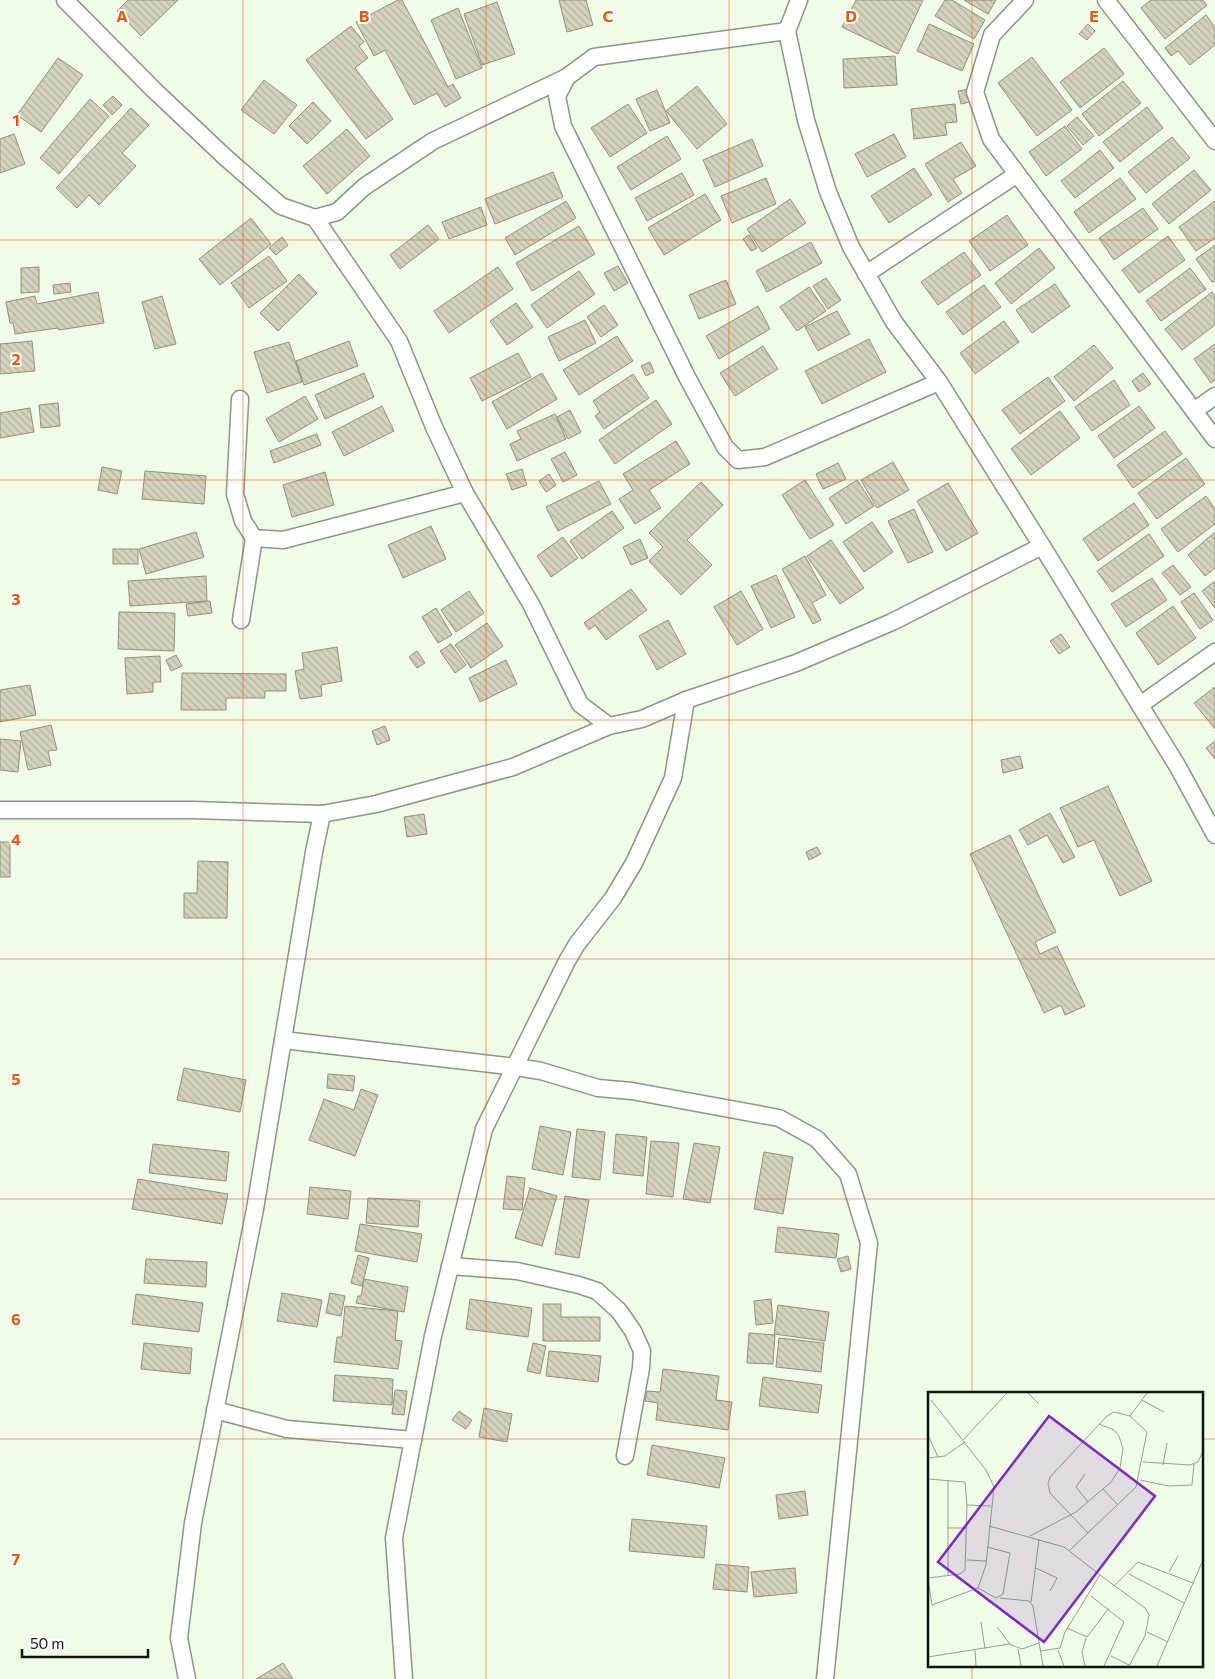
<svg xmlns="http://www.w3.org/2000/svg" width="1215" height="1679" font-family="Commissioner,sans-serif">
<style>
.building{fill:url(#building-back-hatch);stroke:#92907d}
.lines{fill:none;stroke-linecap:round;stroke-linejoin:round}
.minor-casing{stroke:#8c9684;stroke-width:19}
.minor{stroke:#fff;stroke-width:16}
.grid{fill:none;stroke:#e8590c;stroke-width:1;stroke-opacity:0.55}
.inset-road{fill:none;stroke:#969f90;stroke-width:1}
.view{fill:#7b2cbf;fill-opacity:0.15;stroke:#7b2cbf;stroke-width:2.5}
.inset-edge{fill:none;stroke:#10140d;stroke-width:2.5}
.grid-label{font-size:16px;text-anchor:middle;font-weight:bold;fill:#e8590c;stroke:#fff;stroke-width:4;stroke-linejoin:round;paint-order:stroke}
</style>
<defs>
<pattern id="building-back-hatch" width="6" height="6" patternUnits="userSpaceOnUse" patternTransform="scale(1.25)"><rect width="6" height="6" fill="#d3d2bd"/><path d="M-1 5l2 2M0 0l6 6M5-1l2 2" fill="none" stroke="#b4b3a1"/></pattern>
</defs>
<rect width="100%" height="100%" fill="#f0fbe8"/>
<g class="building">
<path d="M 128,0 L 178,0 L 141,36 L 117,11 Z"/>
<path d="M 398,0 L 402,0 L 448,87 L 453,84 L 461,98 L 445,107 L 437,93 L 414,105 L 385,50 L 374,56 L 356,22 Z"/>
<path d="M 559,0 L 586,0 L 593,25 L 567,32 Z"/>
<path d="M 856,0 L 923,0 L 898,54 L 842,27 Z"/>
<path d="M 945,0 L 952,0 L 985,20 L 974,39 L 935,16 Z"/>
<path d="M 964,0 L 996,0 L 988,14 Z"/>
<path d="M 1151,0 L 1203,0 L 1207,5 L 1165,39 L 1141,8 Z"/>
<path d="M 497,2 L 515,54 L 482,65 L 464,14 Z"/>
<path d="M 458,8 L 482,68 L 456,79 L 431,20 Z"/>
<path d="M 1206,15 L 1215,27 L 1215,45 L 1190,65 L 1178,51 L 1171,56 L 1165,48 Z"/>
<path d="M 929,24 L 974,44 L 962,71 L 917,51 Z"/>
<path d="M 1088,24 L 1095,31 L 1087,40 L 1079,34 Z"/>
<path d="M 351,26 L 364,42 L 359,46 L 368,58 L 355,68 L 393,119 L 366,139 L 306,60 Z"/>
<path d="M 1104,48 L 1124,74 L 1080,108 L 1060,82 Z"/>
<path d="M 895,56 L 897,85 L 844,88 L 843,59 Z"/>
<path d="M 1032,57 L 1072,110 L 1037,136 L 998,83 Z"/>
<path d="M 58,58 L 83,75 L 41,132 L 17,115 Z"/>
<path d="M 264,80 L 297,105 L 274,134 L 241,110 Z"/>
<path d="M 1123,81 L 1141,103 L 1099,136 L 1082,114 Z"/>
<path d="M 697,86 L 727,124 L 697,149 L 666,111 Z"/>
<path d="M 970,89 L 973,101 L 961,104 L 958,91 Z"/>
<path d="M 657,90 L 670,123 L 650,131 L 636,99 Z"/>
<path d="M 113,96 L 122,105 L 112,115 L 103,105 Z"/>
<path d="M 90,99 L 109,116 L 59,174 L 40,158 Z"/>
<path d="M 313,102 L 331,121 L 307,144 L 289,126 Z"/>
<path d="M 628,104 L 647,133 L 610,157 L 591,128 Z"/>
<path d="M 955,104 L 957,122 L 945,123 L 947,135 L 914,139 L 911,109 Z"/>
<path d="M 1147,107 L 1163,128 L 1120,162 L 1103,142 Z"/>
<path d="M 131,108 L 149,125 L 122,153 L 136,166 L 99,205 L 89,195 L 77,208 L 56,188 Z"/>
<path d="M 1077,117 L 1094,136 L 1083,145 L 1067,126 Z"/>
<path d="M 1065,126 L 1082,149 L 1046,176 L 1029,152 Z"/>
<path d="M 347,129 L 370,156 L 327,194 L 303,166 Z"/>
<path d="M 14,134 L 25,164 L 0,173 L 0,139 Z"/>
<path d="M 894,134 L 906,157 L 867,177 L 855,154 Z"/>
<path d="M 667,136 L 681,159 L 631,190 L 617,167 Z"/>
<path d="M 1172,137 L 1190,158 L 1146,193 L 1128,172 Z"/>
<path d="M 752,139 L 763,166 L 715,187 L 703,160 Z"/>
<path d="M 961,142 L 976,166 L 953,179 L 962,193 L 948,202 L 925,164 Z"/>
<path d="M 1100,150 L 1114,168 L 1075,198 L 1061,181 Z"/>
<path d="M 914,168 L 932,195 L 889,223 L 871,196 Z"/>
<path d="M 1194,170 L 1211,190 L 1169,224 L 1152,204 Z"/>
<path d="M 553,172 L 563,197 L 495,224 L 485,199 Z"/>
<path d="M 682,173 L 694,195 L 647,221 L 635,198 Z"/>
<path d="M 766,178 L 776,204 L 732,223 L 721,196 Z"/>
<path d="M 1120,178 L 1136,199 L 1089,233 L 1074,212 Z"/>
<path d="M 705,194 L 721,220 L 664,255 L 648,228 Z"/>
<path d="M 790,199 L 806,223 L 762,252 L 747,229 Z"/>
<path d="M 566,201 L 576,218 L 515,255 L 505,238 Z"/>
<path d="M 1215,201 L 1215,238 L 1196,251 L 1179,227 Z"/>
<path d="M 481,207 L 487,225 L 449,239 L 442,222 Z"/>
<path d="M 1143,208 L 1158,229 L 1114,260 L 1099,238 Z"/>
<path d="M 1007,215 L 1028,245 L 990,271 L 969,241 Z"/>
<path d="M 251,218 L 271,244 L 220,285 L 199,259 Z"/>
<path d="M 428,225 L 439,239 L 400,269 L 390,255 Z"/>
<path d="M 579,226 L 595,254 L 532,291 L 516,263 Z"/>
<path d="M 749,235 L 757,248 L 751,251 L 743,239 Z"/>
<path d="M 1168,236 L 1185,260 L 1139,293 L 1122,270 Z"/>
<path d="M 282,237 L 288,245 L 276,255 L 269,248 Z"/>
<path d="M 811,242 L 822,263 L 767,292 L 756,271 Z"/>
<path d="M 1215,245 L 1215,281 L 1212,282 L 1196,259 Z"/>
<path d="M 1039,248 L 1055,268 L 1011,304 L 995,283 Z"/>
<path d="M 964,252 L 981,275 L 938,305 L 921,282 Z"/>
<path d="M 269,256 L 287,281 L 249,308 L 231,283 Z"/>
<path d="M 618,266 L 628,283 L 614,291 L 604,273 Z"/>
<path d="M 39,267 L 39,292 L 21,293 L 21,268 Z"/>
<path d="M 498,267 L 513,289 L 449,333 L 434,311 Z"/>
<path d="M 1190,268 L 1206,289 L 1161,321 L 1146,301 Z"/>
<path d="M 579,271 L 595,294 L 547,328 L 531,305 Z"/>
<path d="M 299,274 L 317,293 L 278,331 L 260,313 Z"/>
<path d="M 826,278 L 841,300 L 828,309 L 813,286 Z"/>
<path d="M 726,280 L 736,304 L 699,319 L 689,295 Z"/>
<path d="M 70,283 L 71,292 L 54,294 L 53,285 Z"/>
<path d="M 1055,284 L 1070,306 L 1032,333 L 1016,310 Z"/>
<path d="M 984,285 L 1001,307 L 963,335 L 946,312 Z"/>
<path d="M 809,287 L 826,311 L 797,331 L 780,307 Z"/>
<path d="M 98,292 L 104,323 L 59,330 L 58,328 L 15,334 L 13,323 L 10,323 L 6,302 L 35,296 L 37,304 Z"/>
<path d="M 1212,292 L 1215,297 L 1215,325 L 1182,350 L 1165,329 Z"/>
<path d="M 162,296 L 176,344 L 155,349 L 142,302 Z"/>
<path d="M 516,303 L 533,327 L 507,345 L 490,321 Z"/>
<path d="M 604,305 L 618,325 L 601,337 L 587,317 Z"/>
<path d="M 758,306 L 770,329 L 719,359 L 706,336 Z"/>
<path d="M 837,311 L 850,334 L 818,351 L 805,327 Z"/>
<path d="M 585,320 L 596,343 L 559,361 L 548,337 Z"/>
<path d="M 1004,321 L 1019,342 L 975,374 L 960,353 Z"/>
<path d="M 617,336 L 633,361 L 579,395 L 563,370 Z"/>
<path d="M 869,339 L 886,372 L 822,404 L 805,371 Z"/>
<path d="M 32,341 L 35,371 L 0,374 L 0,344 Z"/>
<path d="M 349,341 L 358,366 L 304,385 L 296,361 Z"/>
<path d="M 289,342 L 302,382 L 267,393 L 254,352 Z"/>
<path d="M 1215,344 L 1215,380 L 1211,383 L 1194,359 Z"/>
<path d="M 1094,345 L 1113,368 L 1074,401 L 1054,377 Z"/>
<path d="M 763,346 L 778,369 L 735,396 L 720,373 Z"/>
<path d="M 518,353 L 531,377 L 482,401 L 470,378 Z"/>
<path d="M 650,362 L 654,372 L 646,376 L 641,366 Z"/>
<path d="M 364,373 L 374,397 L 325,419 L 315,395 Z"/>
<path d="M 542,373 L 557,399 L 507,429 L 492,402 Z"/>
<path d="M 1143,373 L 1151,384 L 1139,392 L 1132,381 Z"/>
<path d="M 633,374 L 649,398 L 604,429 L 595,416 L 600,412 L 593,401 Z"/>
<path d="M 1048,377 L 1065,401 L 1020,434 L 1002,410 Z"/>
<path d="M 1114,380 L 1130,405 L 1092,431 L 1075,407 Z"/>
<path d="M 305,396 L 318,419 L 279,442 L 266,419 Z"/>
<path d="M 656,400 L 672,424 L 615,464 L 599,440 Z"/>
<path d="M 58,403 L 60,426 L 41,428 L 39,405 Z"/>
<path d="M 382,406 L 394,431 L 344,456 L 332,432 Z"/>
<path d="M 1139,406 L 1155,428 L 1114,458 L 1098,436 Z"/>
<path d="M 30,408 L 34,432 L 0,438 L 0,413 Z"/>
<path d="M 570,410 L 581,432 L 568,439 L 557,417 Z"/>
<path d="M 1060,411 L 1080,438 L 1031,475 L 1011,449 Z"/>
<path d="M 555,414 L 566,439 L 517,461 L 510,444 L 521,439 L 517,431 Z"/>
<path d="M 1165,431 L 1182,454 L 1133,488 L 1117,465 Z"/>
<path d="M 317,434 L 321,445 L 274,463 L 270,451 Z"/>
<path d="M 676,441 L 690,464 L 649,490 L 661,508 L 635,524 L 619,499 L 633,490 L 623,474 Z"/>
<path d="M 565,452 L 577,475 L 563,482 L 551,459 Z"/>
<path d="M 1186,458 L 1205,484 L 1157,519 L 1138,493 Z"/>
<path d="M 893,462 L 909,490 L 877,508 L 861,480 Z"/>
<path d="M 838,463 L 846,479 L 823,489 L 816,474 Z"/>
<path d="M 102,467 L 122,471 L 117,494 L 98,490 Z"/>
<path d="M 522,469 L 527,485 L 512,490 L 506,474 Z"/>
<path d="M 145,471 L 206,476 L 204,504 L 142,499 Z"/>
<path d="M 325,472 L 334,505 L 292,517 L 283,485 Z"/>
<path d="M 549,474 L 556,485 L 546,492 L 539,481 Z"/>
<path d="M 805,480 L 834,525 L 810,539 L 782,495 Z"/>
<path d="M 857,480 L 874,506 L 846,524 L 829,498 Z"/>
<path d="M 599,481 L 611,504 L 558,531 L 546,507 Z"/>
<path d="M 701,482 L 723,505 L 687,540 L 712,565 L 681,595 L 649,561 L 663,547 L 649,533 Z"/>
<path d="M 948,483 L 978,533 L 946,551 L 917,501 Z"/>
<path d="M 1206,496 L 1215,509 L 1215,524 L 1178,552 L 1161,529 Z"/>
<path d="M 1134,503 L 1149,525 L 1098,561 L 1083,539 Z"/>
<path d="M 914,509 L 933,552 L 908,563 L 888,521 Z"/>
<path d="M 612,511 L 624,528 L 582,559 L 570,541 Z"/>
<path d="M 872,522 L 893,552 L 864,572 L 843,542 Z"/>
<path d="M 431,526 L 446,559 L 403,578 L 388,545 Z"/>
<path d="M 196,532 L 204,557 L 146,574 L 139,549 Z"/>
<path d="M 1215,532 L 1215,568 L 1205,576 L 1188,555 Z"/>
<path d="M 1149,534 L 1164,556 L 1112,592 L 1097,571 Z"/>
<path d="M 563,537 L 578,558 L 551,577 L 537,556 Z"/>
<path d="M 640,539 L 648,558 L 631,565 L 623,547 Z"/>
<path d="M 831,540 L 864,588 L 840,604 L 807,556 Z"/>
<rect x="113" y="549" width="25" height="15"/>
<path d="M 805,556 L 826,595 L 812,603 L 821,620 L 813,624 L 782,569 Z"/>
<path d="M 1173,565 L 1191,587 L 1180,595 L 1162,573 Z"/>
<path d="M 776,575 L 795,617 L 771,628 L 751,586 Z"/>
<path d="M 206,576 L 207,601 L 130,606 L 128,581 Z"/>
<path d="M 1152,578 L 1167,600 L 1126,627 L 1111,604 Z"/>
<path d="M 1215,581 L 1215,608 L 1202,591 Z"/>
<path d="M 631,589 L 647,610 L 606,640 L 595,625 L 589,630 L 584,623 Z"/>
<path d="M 469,591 L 484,613 L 456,632 L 441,610 Z"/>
<path d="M 741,591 L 763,629 L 737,645 L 714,607 Z"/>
<path d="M 1194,593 L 1213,620 L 1200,629 L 1181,602 Z"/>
<path d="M 210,601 L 212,613 L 188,616 L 186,604 Z"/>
<path d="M 1173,606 L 1196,638 L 1158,665 L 1136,633 Z"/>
<path d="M 436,608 L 452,635 L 438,643 L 422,617 Z"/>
<path d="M 119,612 L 175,613 L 174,651 L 118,649 Z"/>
<path d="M 668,620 L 686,654 L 657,670 L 639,636 Z"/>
<path d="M 487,623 L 503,646 L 471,668 L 455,645 Z"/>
<path d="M 1061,634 L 1070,647 L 1059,654 L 1050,641 Z"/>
<path d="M 451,644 L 466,665 L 455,673 L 440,651 Z"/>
<path d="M 337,647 L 342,681 L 321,685 L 322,696 L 300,699 L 295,671 L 304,669 L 302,653 Z"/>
<path d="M 417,651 L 425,663 L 417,668 L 409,657 Z"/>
<path d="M 176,655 L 182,666 L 171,671 L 166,660 Z"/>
<path d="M 160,656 L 161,682 L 153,682 L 153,692 L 127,694 L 125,658 Z"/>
<path d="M 506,660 L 517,684 L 480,702 L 469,678 Z"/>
<path d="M 182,673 L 286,674 L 286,691 L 265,691 L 265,698 L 226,698 L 226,710 L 181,710 Z"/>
<path d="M 30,685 L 36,715 L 0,722 L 0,690 Z"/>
<path d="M 1215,687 L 1215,729 L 1194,703 Z"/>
<path d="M 51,725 L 57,750 L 48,751 L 51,765 L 28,770 L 20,732 Z"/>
<path d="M 385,726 L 390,740 L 377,745 L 372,731 Z"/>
<path d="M 0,739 L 21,741 L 18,772 L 0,770 Z"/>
<path d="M 1215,741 L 1215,759 L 1206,748 Z"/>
<path d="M 1020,756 L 1023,768 L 1003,773 L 1001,760 Z"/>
<path d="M 1108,786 L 1152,881 L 1120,896 L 1094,840 L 1078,847 L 1060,808 Z"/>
<path d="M 1050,813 L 1075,857 L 1063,863 L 1047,835 L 1028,845 L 1019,830 Z"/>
<path d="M 424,814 L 427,834 L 407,837 L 404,817 Z"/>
<path d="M 1010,835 L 1056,932 L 1035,942 L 1040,954 L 1057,946 L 1085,1006 L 1065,1015 L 1061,1005 L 1044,1013 L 970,854 Z"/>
<rect x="0" y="842" width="10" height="35"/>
<path d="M 817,847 L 821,854 L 809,860 L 806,852 Z"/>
<path d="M 198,861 L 228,862 L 227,918 L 184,918 L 184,893 L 197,893 Z"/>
<path d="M 184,1068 L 246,1080 L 240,1112 L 177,1100 Z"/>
<path d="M 328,1074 L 355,1076 L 353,1091 L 327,1088 Z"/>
<path d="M 361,1089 L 378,1095 L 355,1156 L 309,1140 L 324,1099 L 354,1110 Z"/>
<path d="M 540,1126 L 571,1132 L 563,1175 L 532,1169 Z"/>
<path d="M 577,1129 L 605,1132 L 600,1180 L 572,1177 Z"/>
<path d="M 616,1134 L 647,1137 L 643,1176 L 613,1173 Z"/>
<path d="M 651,1141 L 679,1143 L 673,1197 L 646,1194 Z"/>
<path d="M 694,1143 L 720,1147 L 710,1203 L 683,1199 Z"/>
<path d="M 153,1144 L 229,1152 L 226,1181 L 149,1173 Z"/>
<path d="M 764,1152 L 793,1157 L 783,1214 L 754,1209 Z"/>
<path d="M 507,1176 L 525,1178 L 522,1210 L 503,1209 Z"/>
<path d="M 138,1179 L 228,1194 L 222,1224 L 132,1209 Z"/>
<path d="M 310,1187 L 351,1191 L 348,1219 L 307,1214 Z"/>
<path d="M 530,1188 L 557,1196 L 542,1246 L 515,1238 Z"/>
<path d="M 565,1196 L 589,1200 L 579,1258 L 555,1254 Z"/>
<path d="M 368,1198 L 420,1201 L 418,1227 L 366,1223 Z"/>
<path d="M 360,1224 L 422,1234 L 417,1262 L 355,1251 Z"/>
<path d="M 778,1227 L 839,1234 L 836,1258 L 775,1252 Z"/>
<path d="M 358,1255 L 369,1258 L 362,1286 L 351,1283 Z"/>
<path d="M 848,1256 L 851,1269 L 841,1272 L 837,1259 Z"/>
<path d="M 146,1259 L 207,1262 L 206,1287 L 144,1283 Z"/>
<path d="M 364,1279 L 408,1287 L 404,1312 L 356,1303 L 358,1296 L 361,1296 Z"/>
<path d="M 282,1293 L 322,1300 L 317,1327 L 277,1321 Z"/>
<path d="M 330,1293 L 345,1296 L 341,1316 L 326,1313 Z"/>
<path d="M 136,1294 L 203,1303 L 199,1332 L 132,1324 Z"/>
<path d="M 470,1299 L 532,1308 L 528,1337 L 466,1329 Z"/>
<path d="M 771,1299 L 773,1323 L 756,1325 L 754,1301 Z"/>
<path d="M 543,1304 L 561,1304 L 561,1317 L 600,1317 L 600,1341 L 543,1341 Z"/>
<path d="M 778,1305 L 829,1312 L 825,1341 L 774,1334 Z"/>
<path d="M 345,1306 L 398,1311 L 395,1340 L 402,1341 L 398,1369 L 334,1362 L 337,1337 L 342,1337 Z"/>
<path d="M 749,1333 L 775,1335 L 773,1364 L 747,1363 Z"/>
<path d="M 779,1338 L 824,1343 L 821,1372 L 776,1367 Z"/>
<path d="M 144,1343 L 192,1348 L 190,1374 L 141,1369 Z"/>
<path d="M 533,1343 L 546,1346 L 540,1374 L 527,1371 Z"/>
<path d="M 549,1351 L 601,1356 L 598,1382 L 546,1376 Z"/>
<path d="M 663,1369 L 719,1376 L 716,1400 L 732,1402 L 728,1430 L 656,1420 L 658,1403 L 645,1401 L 647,1391 L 660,1392 Z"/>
<path d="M 335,1375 L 393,1379 L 392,1405 L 333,1401 Z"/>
<path d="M 763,1377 L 822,1385 L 818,1413 L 759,1406 Z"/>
<path d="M 395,1390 L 407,1391 L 404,1415 L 392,1414 Z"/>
<path d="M 484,1408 L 512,1414 L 507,1442 L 479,1437 Z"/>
<path d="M 459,1411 L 472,1420 L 466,1429 L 452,1420 Z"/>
<path d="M 652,1445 L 725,1458 L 719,1488 L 647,1475 Z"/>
<path d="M 805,1491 L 808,1515 L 779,1519 L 776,1495 Z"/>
<path d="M 632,1519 L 707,1526 L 704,1558 L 629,1551 Z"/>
<path d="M 716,1564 L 749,1567 L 747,1592 L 713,1589 Z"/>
<path d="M 795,1568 L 797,1593 L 754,1597 L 751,1572 Z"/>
<path d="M 283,1663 L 293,1679 L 256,1679 Z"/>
</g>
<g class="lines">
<defs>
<g id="minor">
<path d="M 65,0 L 154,90 L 225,157 L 281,206 L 315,218 L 337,212 L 364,187 L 433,141 L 567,77"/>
<path d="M 799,0 L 787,31 L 806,120 L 828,192 L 851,247 L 894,322 L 939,382 L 1042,546 L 1178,767 L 1215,835"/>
<path d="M 1025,0 L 992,35 L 975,92 L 991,139 L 1215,439"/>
<path d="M 1106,0 L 1215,141"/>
<path d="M 787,31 L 594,57 L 567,77 L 557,96 L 563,126 L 687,377 L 725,447 L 738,460 L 765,457 L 939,382"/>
<path d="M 315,218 L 399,341 L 434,427 L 465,493 L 531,604 L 580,704 L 609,726"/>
<path d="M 866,274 L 1016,175"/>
<path d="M 240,399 L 235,494 L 243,521 L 254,538 L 283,540 L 465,493"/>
<path d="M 1194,411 L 1215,396"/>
<path d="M 241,620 L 254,538"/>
<path d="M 1140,705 L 1215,652"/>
<path d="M 0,810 L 193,810 L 322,814 L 376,804 L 513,767 L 609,726 L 642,719 L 686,700 L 796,663 L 892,622 L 1042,546"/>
<path d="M 283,1040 L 516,1067 L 541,1071 L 598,1088 L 632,1091 L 779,1118 L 817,1139 L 848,1174 L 869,1243 L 825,1679"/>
<path d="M 450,1266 L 517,1271 L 579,1285 L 597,1291 L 619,1311 L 633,1331 L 642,1351 L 641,1368 L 625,1456"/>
<path d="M 215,1410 L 287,1429 L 413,1440"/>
<path d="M 187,1679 L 179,1638 L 193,1523 L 255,1209 L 314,852 L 322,814"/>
<path d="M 404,1679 L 394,1538 L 433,1336 L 484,1129 L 567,961 L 577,944 L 613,898 L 634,863 L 673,778 L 686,700"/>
</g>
</defs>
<use href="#minor" class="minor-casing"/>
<use href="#minor" class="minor"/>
</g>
<path class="grid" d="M 243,0 L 243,1679M 486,0 L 486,1679M 729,0 L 729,1679M 972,0 L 972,1393M 0,240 L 1215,240M 0,480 L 1215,480M 0,720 L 1215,720M 0,959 L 1215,959M 0,1199 L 1215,1199M 0,1439 L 929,1439M 1201,1439 L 1215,1439M 972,1665 L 972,1679"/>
<g transform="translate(928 1392)">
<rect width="275" height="275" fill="#f0fbe8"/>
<path class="inset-road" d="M 100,1 L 111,12M 214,8 L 236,20M 0,43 L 10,65M 35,48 L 79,1M 0,66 L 17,64 L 37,50M 215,70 L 262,73 L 270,70 L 275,59M 235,73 L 239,51M 157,82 L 148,95 L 160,110M 0,87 L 37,90 L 39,113 L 37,178 L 32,182 L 0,186M 20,88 L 20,184M 212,88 L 241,94 L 264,93 L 266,72M 175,97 L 190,113M 39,113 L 63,114M 61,134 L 136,155 L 172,183 L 137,240 L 132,256 L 112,259M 20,136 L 39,136M 160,141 L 122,101 L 120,92 L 122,85 L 179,24 L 186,20 L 202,24M 102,144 L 148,120 L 183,90 L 192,76 L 195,57 L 191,44 L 186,38 L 171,32M 142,158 L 208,95 L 219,40 L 202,24 L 219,1M 39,168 L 58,169M 108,176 L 129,186 L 122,199M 241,180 L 250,164M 201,182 L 256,211M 172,183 L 217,216 L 221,223 L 217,244 L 201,274M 0,187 L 4,213 L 50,196 L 58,173 L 66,95 L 58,78 L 3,8M 187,193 L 210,170 L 265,191M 50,196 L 68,206 L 75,202 L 82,161 L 59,155M 163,204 L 196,230 L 176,274M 72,206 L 101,209 L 105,214 L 115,274M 103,210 L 111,147M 53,230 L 57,257M 69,235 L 82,252M 139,236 L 159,245 L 181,216M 219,240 L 240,250M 90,257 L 93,274M 47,258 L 48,274M 130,258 L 136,274M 183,264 L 201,273M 0,265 L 81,252 L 94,257 L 111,251M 157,274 L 154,260 L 158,246M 229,274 L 275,168"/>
<path class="view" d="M 121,24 L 227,104 L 116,250 L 10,170 Z"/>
<rect width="275" height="275" class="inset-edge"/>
</g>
<g class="grid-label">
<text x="122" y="22">A</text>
<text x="364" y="22">B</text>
<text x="608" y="22">C</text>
<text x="851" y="22">D</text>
<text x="1094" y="22">E</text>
<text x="16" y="126">1</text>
<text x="16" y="365">2</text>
<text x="16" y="605">3</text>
<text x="16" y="845">4</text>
<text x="16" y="1085">5</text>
<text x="16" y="1325">6</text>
<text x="16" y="1565">7</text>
</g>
<path d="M22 1649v8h126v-8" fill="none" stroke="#10140d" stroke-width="2.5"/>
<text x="30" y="1649" font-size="15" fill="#10140d" stroke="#ffffff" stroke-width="4" paint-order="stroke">50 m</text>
</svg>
